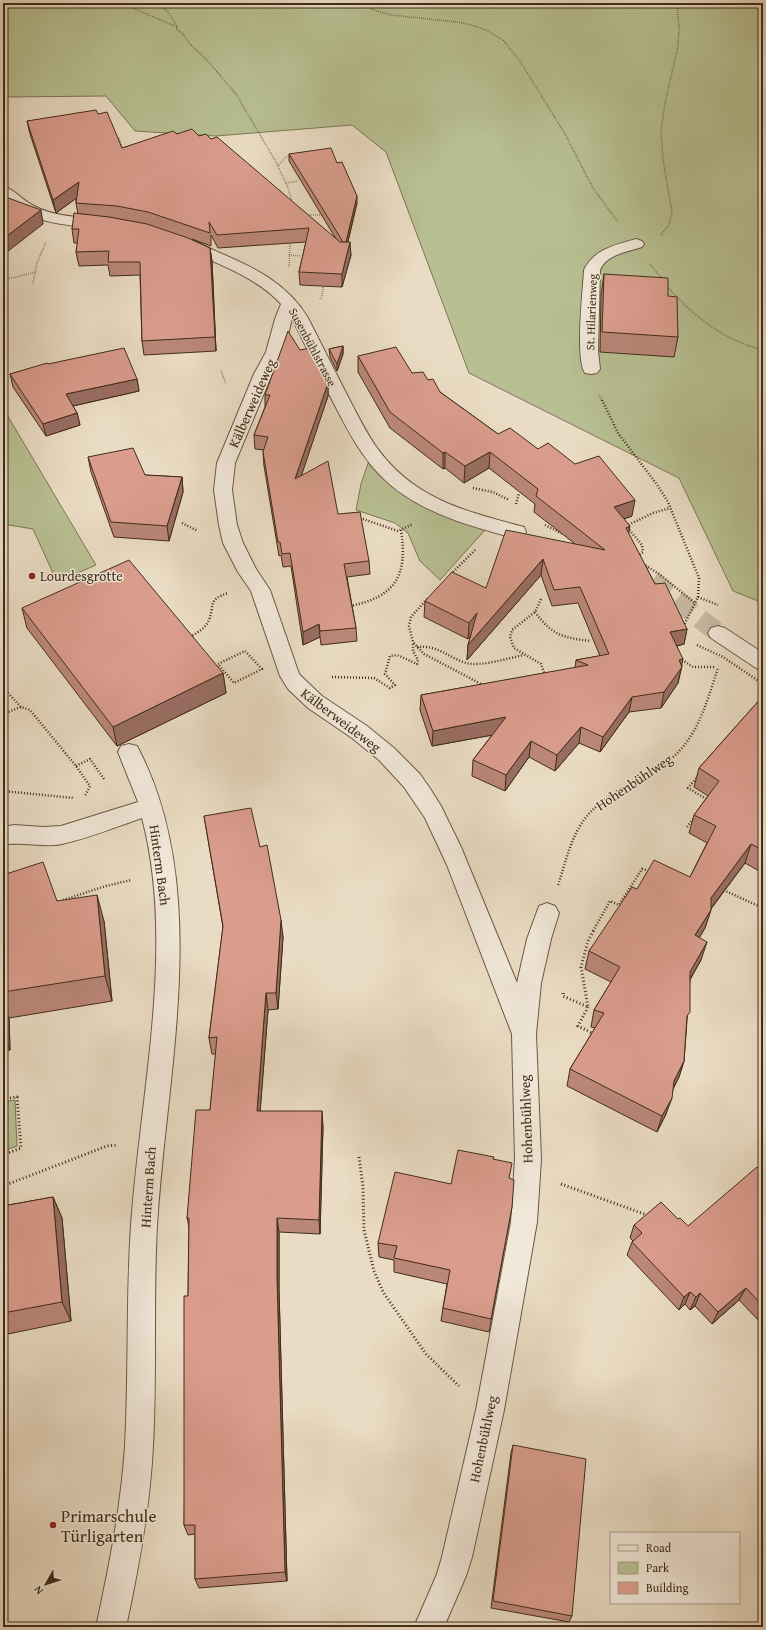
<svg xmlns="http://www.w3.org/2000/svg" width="766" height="1630" font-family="'Gentium Book Plus',serif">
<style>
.green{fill:#b8c093;stroke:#7c7656}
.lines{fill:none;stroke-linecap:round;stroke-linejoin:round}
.minor-tunnel{stroke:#c8b9a2;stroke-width:20;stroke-dasharray:20 10;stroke-linecap:butt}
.minor-casing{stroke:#6a5843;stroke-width:2}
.path-far2{stroke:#402c18;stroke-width:1.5;stroke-dasharray:0.5 1.5;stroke-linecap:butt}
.path-far1{stroke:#402c18;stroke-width:2.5;stroke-dasharray:1 2;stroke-linecap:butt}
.path{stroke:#402c18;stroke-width:3;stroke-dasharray:1 2.5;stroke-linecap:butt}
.minor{fill:#f1e8d9;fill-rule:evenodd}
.path-bridge{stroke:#402c18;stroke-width:2.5;stroke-dasharray:1 2;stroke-linecap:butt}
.wall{fill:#bb8779;stroke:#402c18}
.shaded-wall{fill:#996e63;stroke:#402c18}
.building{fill:#da9d8d;stroke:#402c18}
.poi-dot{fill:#8f2418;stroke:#f1e8d9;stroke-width:1.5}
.labels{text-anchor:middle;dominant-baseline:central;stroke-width:3;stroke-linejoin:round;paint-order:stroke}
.far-street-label{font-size:12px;fill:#402c18;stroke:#f1e8d9}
.street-label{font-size:14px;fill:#402c18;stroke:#f1e8d9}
.poi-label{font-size:14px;fill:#402c18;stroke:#f1e8d9;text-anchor:start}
.near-poi-label{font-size:17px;fill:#402c18;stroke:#f1e8d9;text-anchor:start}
</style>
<rect width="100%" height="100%" fill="#eadcc4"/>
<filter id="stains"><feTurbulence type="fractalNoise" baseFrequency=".005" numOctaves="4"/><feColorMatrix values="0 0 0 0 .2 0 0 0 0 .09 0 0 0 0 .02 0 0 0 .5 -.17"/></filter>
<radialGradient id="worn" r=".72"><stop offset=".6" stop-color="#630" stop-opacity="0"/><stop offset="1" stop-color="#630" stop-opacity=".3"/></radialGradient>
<g class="green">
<path d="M 3,3 L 485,3 L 491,8 L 514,3 L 763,3 L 763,603 L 733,591 L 679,478 L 469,373 L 386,152 L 352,125 L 216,136 L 135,131 L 106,96 L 3,97 Z"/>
<path d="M 3,408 L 96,565 L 57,582 L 33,529 L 3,524 Z"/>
<path d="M 368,463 C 401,501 438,515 485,530 L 440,580 L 420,561 L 408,533 L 395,523 L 356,510 L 361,484 Z"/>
<path d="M 15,1100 L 17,1146 L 3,1151 L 3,1102 Z"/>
</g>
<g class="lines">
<path class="minor-tunnel" d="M 627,566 L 653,581 L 718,633"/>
<defs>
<g id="minor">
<path d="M 3,186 C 14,189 23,201 34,206 C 55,217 80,217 103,219 L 109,221 L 111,224 L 109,227 L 103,229 C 67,225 32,224 3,199 Z"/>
<path d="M 183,238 C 196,241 208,248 220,253 C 255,268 288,284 308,318 C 320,342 332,365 344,389 C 365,429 377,459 416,486 C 448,508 487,517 524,527 L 526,532 L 524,537 L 517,539 C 478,528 438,518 404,495 C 366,470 348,431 328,392 C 316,367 304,343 292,318 L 284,352 L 272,374 L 235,463 L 232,490 L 237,525 L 243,543 L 256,569 L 270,590 L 299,674 L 303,678 L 322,696 L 367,726 L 394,748 L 420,774 L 431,790 L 441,806 L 461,847 L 517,983 L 527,939 L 539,906 L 547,903 L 555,906 L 559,913 L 551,939 L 541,983 L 536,1034 L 541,1159 L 537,1222 L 504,1410 L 472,1557 L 466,1576 L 444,1627 L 414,1627 L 437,1574 L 442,1557 L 476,1410 L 511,1222 L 515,1159 L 512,1034 L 447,865 L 425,818 L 404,787 L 379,760 L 352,738 L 308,708 L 288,689 L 280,676 L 251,591 L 238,572 L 223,543 L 219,525 L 214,490 L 217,463 L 254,374 L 266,352 L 275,319 L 281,304 C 254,275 213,262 177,246 L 175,243 L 177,240 Z"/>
<path d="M 636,239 L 642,241 L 644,244 L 642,247 C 627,252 607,254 600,270 L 598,351 L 600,369 L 597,373 L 591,374 L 585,373 C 575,359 583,290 584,270 C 594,249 615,245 636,239 Z"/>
<path d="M 718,626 L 725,628 L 763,653 L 763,671 L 756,668 L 711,638 L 708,633 L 711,628 Z"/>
<path d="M 129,744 L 137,746 C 213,889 166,1072 157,1226 C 153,1299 157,1373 153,1446 C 150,1507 139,1567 126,1627 L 96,1627 C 109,1567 121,1507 125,1446 C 129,1372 126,1298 131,1225 C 140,1095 176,946 142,818 C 116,827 89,838 62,844 C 43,848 22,841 3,845 L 3,827 L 14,825 L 44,827 L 61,826 L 138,802 L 118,752 L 121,746 Z"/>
</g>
</defs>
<use href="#minor" class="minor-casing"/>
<g class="path-far2">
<path d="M 121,3 L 177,27"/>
<path d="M 157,3 L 169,13 L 178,28 L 176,29 L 183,34 L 190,44 L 207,60 L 236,94 L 276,162 L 289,190 L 292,203"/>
<path d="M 360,3 L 376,11 L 392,15 L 457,22 L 472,25 L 488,31 L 503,40 L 520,61 L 565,134 L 593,188 L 618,222"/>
<path d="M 116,139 L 119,138 L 123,151"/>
<path d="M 278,166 L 286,157 L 292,155"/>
<path d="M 286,183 L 298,181"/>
<path d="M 307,215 L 326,215"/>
<path d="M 661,235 L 669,225 L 672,213 L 663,159 L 661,131 L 665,103 L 678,46 L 679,28 L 677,3"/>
<path d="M 289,255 L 301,256"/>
<path d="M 650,264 L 662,279"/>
<path d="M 289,267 L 290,240"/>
<path d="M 3,278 L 13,278 L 35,272"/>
<path d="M 33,283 L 37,263 L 46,242"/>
<path d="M 666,285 C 693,316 723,340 763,350"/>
<path d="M 320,299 L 322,297 L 323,287"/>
<path d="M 221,371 L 226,384"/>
<path d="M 599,395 L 602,401"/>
</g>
<g class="path-far1">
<path d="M 602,400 L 618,433 L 658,486 L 668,502 L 699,578 L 698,597 L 684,625"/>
<path d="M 473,488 L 493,492 L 509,500"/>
<path d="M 516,504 L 519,493"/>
<path d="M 360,518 L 398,531 L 413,524"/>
<path d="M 182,523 L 198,531"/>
<path d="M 545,525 L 563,534"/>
<path d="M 637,556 L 643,552 L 642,545 L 626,526 L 653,513 L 670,508"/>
<path d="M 643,564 L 659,574 L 695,603"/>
<path d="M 451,574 L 476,549"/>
<path d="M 698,597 L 718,605"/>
<path d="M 427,599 L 411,617 L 409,626 L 413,642 L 424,654 L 483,685"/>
<path d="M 541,599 L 535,612 L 512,630 L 510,637 L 514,648 L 541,664 L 545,675"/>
<path d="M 350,606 C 396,597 408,575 401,530"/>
<path d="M 535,612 C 552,635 563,638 591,641"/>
<path d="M 190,637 C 197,633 206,628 209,620 C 215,605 207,600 228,593"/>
<path d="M 417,647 C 439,645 447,657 466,663 C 482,667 508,658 524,655"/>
<path d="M 245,651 L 262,669 L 234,683 L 218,664 Z"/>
<path d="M 682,660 L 693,667 L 716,667"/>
<path d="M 332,677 L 374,678 L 390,688 L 395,685 L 385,674 L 390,656 L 397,655 L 417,664 L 418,660 L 413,651 L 413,643"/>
<path d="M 3,682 L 8,693 L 21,707"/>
<path d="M 3,714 L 21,707 L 30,710 L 76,766 L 90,786 L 85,796"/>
<path d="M 76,766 L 90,759 L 104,779"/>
<path d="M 698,776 L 688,788 L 708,800"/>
<path d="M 3,791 L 74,798"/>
<path d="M 687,827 L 694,818"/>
<path d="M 558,885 C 566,862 571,834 588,815 C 613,785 656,778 682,748 C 701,726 709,695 718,668"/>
<path d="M 721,889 L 763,908"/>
<path d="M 63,900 L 106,886 L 131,880"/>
<path d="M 593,931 L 610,901 L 619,905 L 642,869 L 651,871"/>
</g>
<g class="path">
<path d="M 563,993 L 563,996 L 588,1007 L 581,967 L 588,941 L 594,930"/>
<path d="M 588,1007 L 578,1026 L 594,1034"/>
<path d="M 3,1099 L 17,1097 L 21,1148 L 3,1155"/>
<path d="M 359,1157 L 363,1187 L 364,1230 L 374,1271 L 383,1292 L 426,1354 L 459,1386"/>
<path d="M 561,1184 L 647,1215"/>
<path d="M 3,1186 L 107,1146 L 117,1145"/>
</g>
<use href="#minor" class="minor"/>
<path class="path-bridge" d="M 697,645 L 723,657 L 763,684"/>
</g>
<g class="wall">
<path d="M 98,114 L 122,148 L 177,134 L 199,136 L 336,239 L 289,161 L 289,154 L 337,163 L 357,203 L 348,242 L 351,255 L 342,287 L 300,285 L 299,272 L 306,242 L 218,248 L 211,235 L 211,246 L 192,239 L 210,248 L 212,261 L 216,351 L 144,355 L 142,341 L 140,275 L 110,276 L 108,265 L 79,266 L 76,252 L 78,243 L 74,243 L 72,229 L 78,214 L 76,203 L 76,198 L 56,213 L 30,134 L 27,121 Z"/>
<path d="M 604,274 L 668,296 L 678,337 L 674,357 L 600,352 L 601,295 Z"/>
<path d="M 343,346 L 343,354 L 337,371 L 330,357 L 329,349 Z"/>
<path d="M 300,350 L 328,383 L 328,396 L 301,475 L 338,514 L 369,561 L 370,574 L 347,577 L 356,628 L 357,641 L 321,645 L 320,637 L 303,645 L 291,566 L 283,567 L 281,555 L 279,556 L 264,466 L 263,452 L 264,450 L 255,449 L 254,435 L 265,407 L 265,395 Z"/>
<path d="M 358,356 L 412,373 L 428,380 L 440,392 L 498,434 L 538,449 L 632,516 L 624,519 L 628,533 L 655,584 L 687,629 L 684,644 L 677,646 L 682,666 L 678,683 L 661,708 L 629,712 L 600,752 L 579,743 L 555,771 L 529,757 L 505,791 L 472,776 L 473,760 L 492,735 L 432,746 L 420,710 L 421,695 L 575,668 L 576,660 L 600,656 L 578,603 L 552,606 L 541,575 L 467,660 L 468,645 L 471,636 L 468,639 L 424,617 L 425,601 L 486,588 L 574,543 L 534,512 L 535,504 L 489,468 L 464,483 L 445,468 L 443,469 L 390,428 L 358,372 Z"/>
<path d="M 48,364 L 137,379 L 139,391 L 73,406 L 77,413 L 80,425 L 46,436 L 13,387 L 10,374 Z"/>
<path d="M 88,457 L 145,475 L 182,477 L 183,492 L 169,541 L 114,537 L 91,472 Z"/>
<path d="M 22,608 L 223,673 L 226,693 L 117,746 L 27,628 Z"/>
<path d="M 763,696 L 763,865 L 759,871 L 745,863 L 711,909 L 705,928 L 699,938 L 701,960 L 690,980 L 684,1061 L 679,1077 L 673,1089 L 666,1114 L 657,1132 L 567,1086 L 570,1069 L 595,1028 L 591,1027 L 594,1010 L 611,982 L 585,969 L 589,951 L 637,889 L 690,877 L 707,843 L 689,833 L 694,815 L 708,796 L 694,787 L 699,768 Z"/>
<path d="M 204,816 L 260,847 L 283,937 L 278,1009 L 268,1010 L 260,1111 L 323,1126 L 320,1234 L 279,1232 L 279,1290 L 287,1581 L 199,1588 L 195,1579 L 195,1534 L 188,1535 L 184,1525 L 188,1296 L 189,1227 L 187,1218 L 210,1110 L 216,1054 L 212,1054 L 209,1038 L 223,927 Z"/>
<path d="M 3,875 L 57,901 L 104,921 L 112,1001 L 9,1018 L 10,1050 L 3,1051 Z"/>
<path d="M 493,1159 L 509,1178 L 512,1207 L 489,1332 L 441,1321 L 443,1308 L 447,1284 L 394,1272 L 394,1260 L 379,1257 L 378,1243 L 451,1184 Z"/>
<path d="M 763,1173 L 763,1325 L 739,1300 L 712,1324 L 695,1306 L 690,1310 L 685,1304 L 679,1310 L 627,1255 L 632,1242 L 633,1241 L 630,1238 L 634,1225 L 678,1219 L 688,1226 Z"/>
<path d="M 53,1197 L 62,1218 L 71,1321 L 3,1335 L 3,1206 Z"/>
<path d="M 513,1445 L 572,1616 L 569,1622 L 491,1608 L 511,1453 Z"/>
</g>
<g class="shaded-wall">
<path d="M 79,182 L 81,195 L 56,213 L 53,200 Z"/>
<path d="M 357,196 L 357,203 L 345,253 L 345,246 Z"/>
<path d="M 41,210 L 43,224 L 3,255 L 3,239 Z"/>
<path d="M 350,242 L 351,255 L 342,287 L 342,274 Z"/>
<path d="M 210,248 L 212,261 L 216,351 L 215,337 Z"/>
<path d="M 343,346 L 343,354 L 337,371 L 337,364 Z"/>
<path d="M 137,379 L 139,391 L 68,407 L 66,394 Z"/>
<path d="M 328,383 L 328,396 L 296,492 L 295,479 Z"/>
<path d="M 77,413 L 80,425 L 46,436 L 43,424 Z"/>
<path d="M 445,452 L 445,468 L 443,469 L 443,453 Z"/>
<path d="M 490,452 L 489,468 L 464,483 L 465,466 Z"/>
<path d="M 182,477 L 183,492 L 169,541 L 167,526 Z"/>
<path d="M 635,500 L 632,516 L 611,523 L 614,507 Z"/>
<path d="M 630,526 L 627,543 L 626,528 Z"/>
<path d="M 543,559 L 541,575 L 467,660 L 468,645 Z"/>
<path d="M 477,613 L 476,629 L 468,639 L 469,623 Z"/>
<path d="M 319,624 L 320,637 L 303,645 L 303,632 Z"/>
<path d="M 687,629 L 684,644 L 667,648 L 670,632 Z"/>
<path d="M 683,659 L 678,683 L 661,708 L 664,692 L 679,660 Z"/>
<path d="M 223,673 L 226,693 L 117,746 L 113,727 Z"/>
<path d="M 632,697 L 629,712 L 600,752 L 603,737 Z"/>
<path d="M 506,717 L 504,733 L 432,746 L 433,731 Z"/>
<path d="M 581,727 L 579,743 L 555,771 L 557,755 Z"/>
<path d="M 531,741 L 529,757 L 505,791 L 506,775 Z"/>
<path d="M 751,844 L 745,863 L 705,916 L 711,898 Z"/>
<path d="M 763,860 L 763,865 L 759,871 Z"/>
<path d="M 97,895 L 104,921 L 112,1001 L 105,976 Z"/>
<path d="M 711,910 L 705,928 L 690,953 L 695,935 Z"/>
<path d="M 281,920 L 283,937 L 278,1009 L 276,993 Z"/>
<path d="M 707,942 L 701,960 L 684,989 L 690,972 Z"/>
<path d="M 266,993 L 268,1010 L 259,1126 L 257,1111 Z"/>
<path d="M 3,1003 L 9,1018 L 10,1050 L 3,1033 Z"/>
<path d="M 684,1061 L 679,1077 L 669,1097 L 674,1081 Z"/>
<path d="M 672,1098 L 666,1114 L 657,1132 L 662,1116 Z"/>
<path d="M 322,1111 L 323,1126 L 320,1234 L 319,1220 Z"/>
<path d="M 53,1197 L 62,1218 L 71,1321 L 62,1302 Z"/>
<path d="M 277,1218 L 279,1232 L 279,1290 L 287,1581 L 285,1572 L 277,1277 Z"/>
<path d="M 746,1288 L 739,1300 L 712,1324 L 718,1312 Z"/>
<path d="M 690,1292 L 685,1304 L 679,1310 L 684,1297 Z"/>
<path d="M 700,1293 L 695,1306 L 690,1310 L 696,1297 Z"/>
</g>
<g class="building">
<path d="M 96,110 L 98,114 L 107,112 L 122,148 L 173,131 L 177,134 L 192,129 L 199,136 L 206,134 L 211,139 L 217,137 L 340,242 L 350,242 L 342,274 L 299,272 L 309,228 L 217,235 L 209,222 L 210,233 L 148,212 L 117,206 L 76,203 L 79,182 L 53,200 L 27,121 Z"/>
<path d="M 331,148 L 337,163 L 342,162 L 357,196 L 346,242 L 343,242 L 289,154 Z"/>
<path d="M 3,196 L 41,210 L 3,239 Z"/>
<path d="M 74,213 L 109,217 L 147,224 L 188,238 L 210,248 L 215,337 L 142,341 L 140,262 L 108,262 L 109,251 L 76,252 L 79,229 L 72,229 Z"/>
<path d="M 604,274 L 668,278 L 668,296 L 677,297 L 678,337 L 602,332 Z"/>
<path d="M 288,331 L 300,350 L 311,348 L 328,383 L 295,479 L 328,461 L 338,514 L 360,512 L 369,561 L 344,564 L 356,628 L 320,631 L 319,624 L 303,632 L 290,553 L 282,554 L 280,542 L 278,542 L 263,452 L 268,437 L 254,435 L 270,395 L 265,395 Z"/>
<path d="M 343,346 L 337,364 L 329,349 Z"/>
<path d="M 396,347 L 412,373 L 423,372 L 428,380 L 433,379 L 440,392 L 498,434 L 510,428 L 538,449 L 548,443 L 575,464 L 599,456 L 635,500 L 614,507 L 630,526 L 626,528 L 655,584 L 665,583 L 687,629 L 670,632 L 683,659 L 679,660 L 682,667 L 664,692 L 632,697 L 603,737 L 581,727 L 557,755 L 531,741 L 506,775 L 473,760 L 506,717 L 433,731 L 421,695 L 588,665 L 576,660 L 609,654 L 580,587 L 554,590 L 543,559 L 468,645 L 477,613 L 469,623 L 425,601 L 452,572 L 486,588 L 506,530 L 605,550 L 536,496 L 538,489 L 490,452 L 465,466 L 445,452 L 443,453 L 390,412 L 358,356 Z"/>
<path d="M 124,348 L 137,379 L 66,394 L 77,413 L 43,424 L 10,374 L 47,363 L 48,364 Z"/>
<path d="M 133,448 L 145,475 L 182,477 L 167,526 L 111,522 L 88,457 Z"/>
<path d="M 129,560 L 223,673 L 113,727 L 22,608 Z"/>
<path d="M 763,696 L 763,850 L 751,844 L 711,898 L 711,910 L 695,935 L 707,942 L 690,972 L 690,1012 L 687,1016 L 684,1061 L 674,1081 L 672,1098 L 662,1116 L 570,1069 L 604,1013 L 594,1010 L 620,967 L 589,951 L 632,887 L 637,889 L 654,860 L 690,877 L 716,826 L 694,815 L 719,781 L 699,768 Z"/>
<path d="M 251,808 L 260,847 L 267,845 L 281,920 L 276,993 L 266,993 L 257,1111 L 322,1111 L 319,1220 L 277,1218 L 277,1277 L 285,1572 L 195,1579 L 195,1525 L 184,1525 L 184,1296 L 188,1296 L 189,1218 L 187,1218 L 196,1110 L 210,1110 L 217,1037 L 209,1038 L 223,926 L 204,816 Z"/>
<path d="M 43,862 L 57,901 L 97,895 L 105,976 L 3,992 L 3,875 Z"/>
<path d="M 458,1150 L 494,1157 L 493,1159 L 512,1163 L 509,1178 L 514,1180 L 512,1207 L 491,1319 L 443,1308 L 450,1270 L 394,1258 L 397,1246 L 378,1243 L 395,1172 L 451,1184 Z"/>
<path d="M 757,1167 L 763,1173 L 763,1306 L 746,1288 L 718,1312 L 700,1293 L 696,1297 L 690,1292 L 684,1297 L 632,1242 L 642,1233 L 634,1225 L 661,1202 L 678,1219 L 680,1218 L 688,1226 Z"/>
<path d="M 53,1197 L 62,1302 L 3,1313 L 3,1206 Z"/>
<path d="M 513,1445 L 586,1459 L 572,1616 L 493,1601 Z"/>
</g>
<g class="poi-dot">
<circle cx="32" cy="576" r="4"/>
<circle cx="53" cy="1525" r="4"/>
</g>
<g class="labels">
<g class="far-street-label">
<text transform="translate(591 312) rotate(-88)">St. Hilarienweg</text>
<text transform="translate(313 347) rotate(62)">Susenbühlstrasse</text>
</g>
<g class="street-label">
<text transform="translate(252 403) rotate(-66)">Kälberweideweg</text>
<text transform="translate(341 720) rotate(37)">Kälberweideweg</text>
<text transform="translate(634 782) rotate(-34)">Hohenbühlweg</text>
<text transform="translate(160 865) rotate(82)">Hinterm Bach</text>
<text transform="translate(526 1119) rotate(-92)">Hohenbühlweg</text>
<text transform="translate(148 1187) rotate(-86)">Hinterm Bach</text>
<text transform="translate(483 1439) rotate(-78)">Hohenbühlweg</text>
</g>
<g class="poi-label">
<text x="40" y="576">Lourdesgrotte</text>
</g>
<g class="near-poi-label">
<text x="61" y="1515">Primarschule<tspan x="61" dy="20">Türligarten</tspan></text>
</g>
</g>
<rect width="766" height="1630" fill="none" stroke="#eadcc4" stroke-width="16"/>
<rect x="4" y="4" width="758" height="1622" fill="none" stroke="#402c18" stroke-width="2"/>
<rect x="8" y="8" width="750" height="1614" fill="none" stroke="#402c18"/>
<rect x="610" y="1532" width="130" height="72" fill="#f1e8d9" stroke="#aa9d8c"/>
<rect x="618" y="1545" width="20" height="6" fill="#f1e8d9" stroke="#aa9d8c"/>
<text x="646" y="1552" font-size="12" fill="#402c18">Road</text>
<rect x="618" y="1562" width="20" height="12" fill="#b8c093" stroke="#aa9d8c"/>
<text x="646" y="1572" font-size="12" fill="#402c18">Park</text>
<rect x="618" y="1582" width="20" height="12" fill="#da9d8d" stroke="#aa9d8c"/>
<text x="646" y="1592" font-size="12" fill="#402c18">Building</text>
<g transform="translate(46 1584) rotate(231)" stroke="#f1e8d9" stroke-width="3" paint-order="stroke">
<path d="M0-3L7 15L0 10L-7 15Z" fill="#402c18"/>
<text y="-6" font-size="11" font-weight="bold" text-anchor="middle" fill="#402c18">N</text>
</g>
<rect width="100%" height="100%" filter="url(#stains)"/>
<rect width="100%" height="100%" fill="url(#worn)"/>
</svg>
